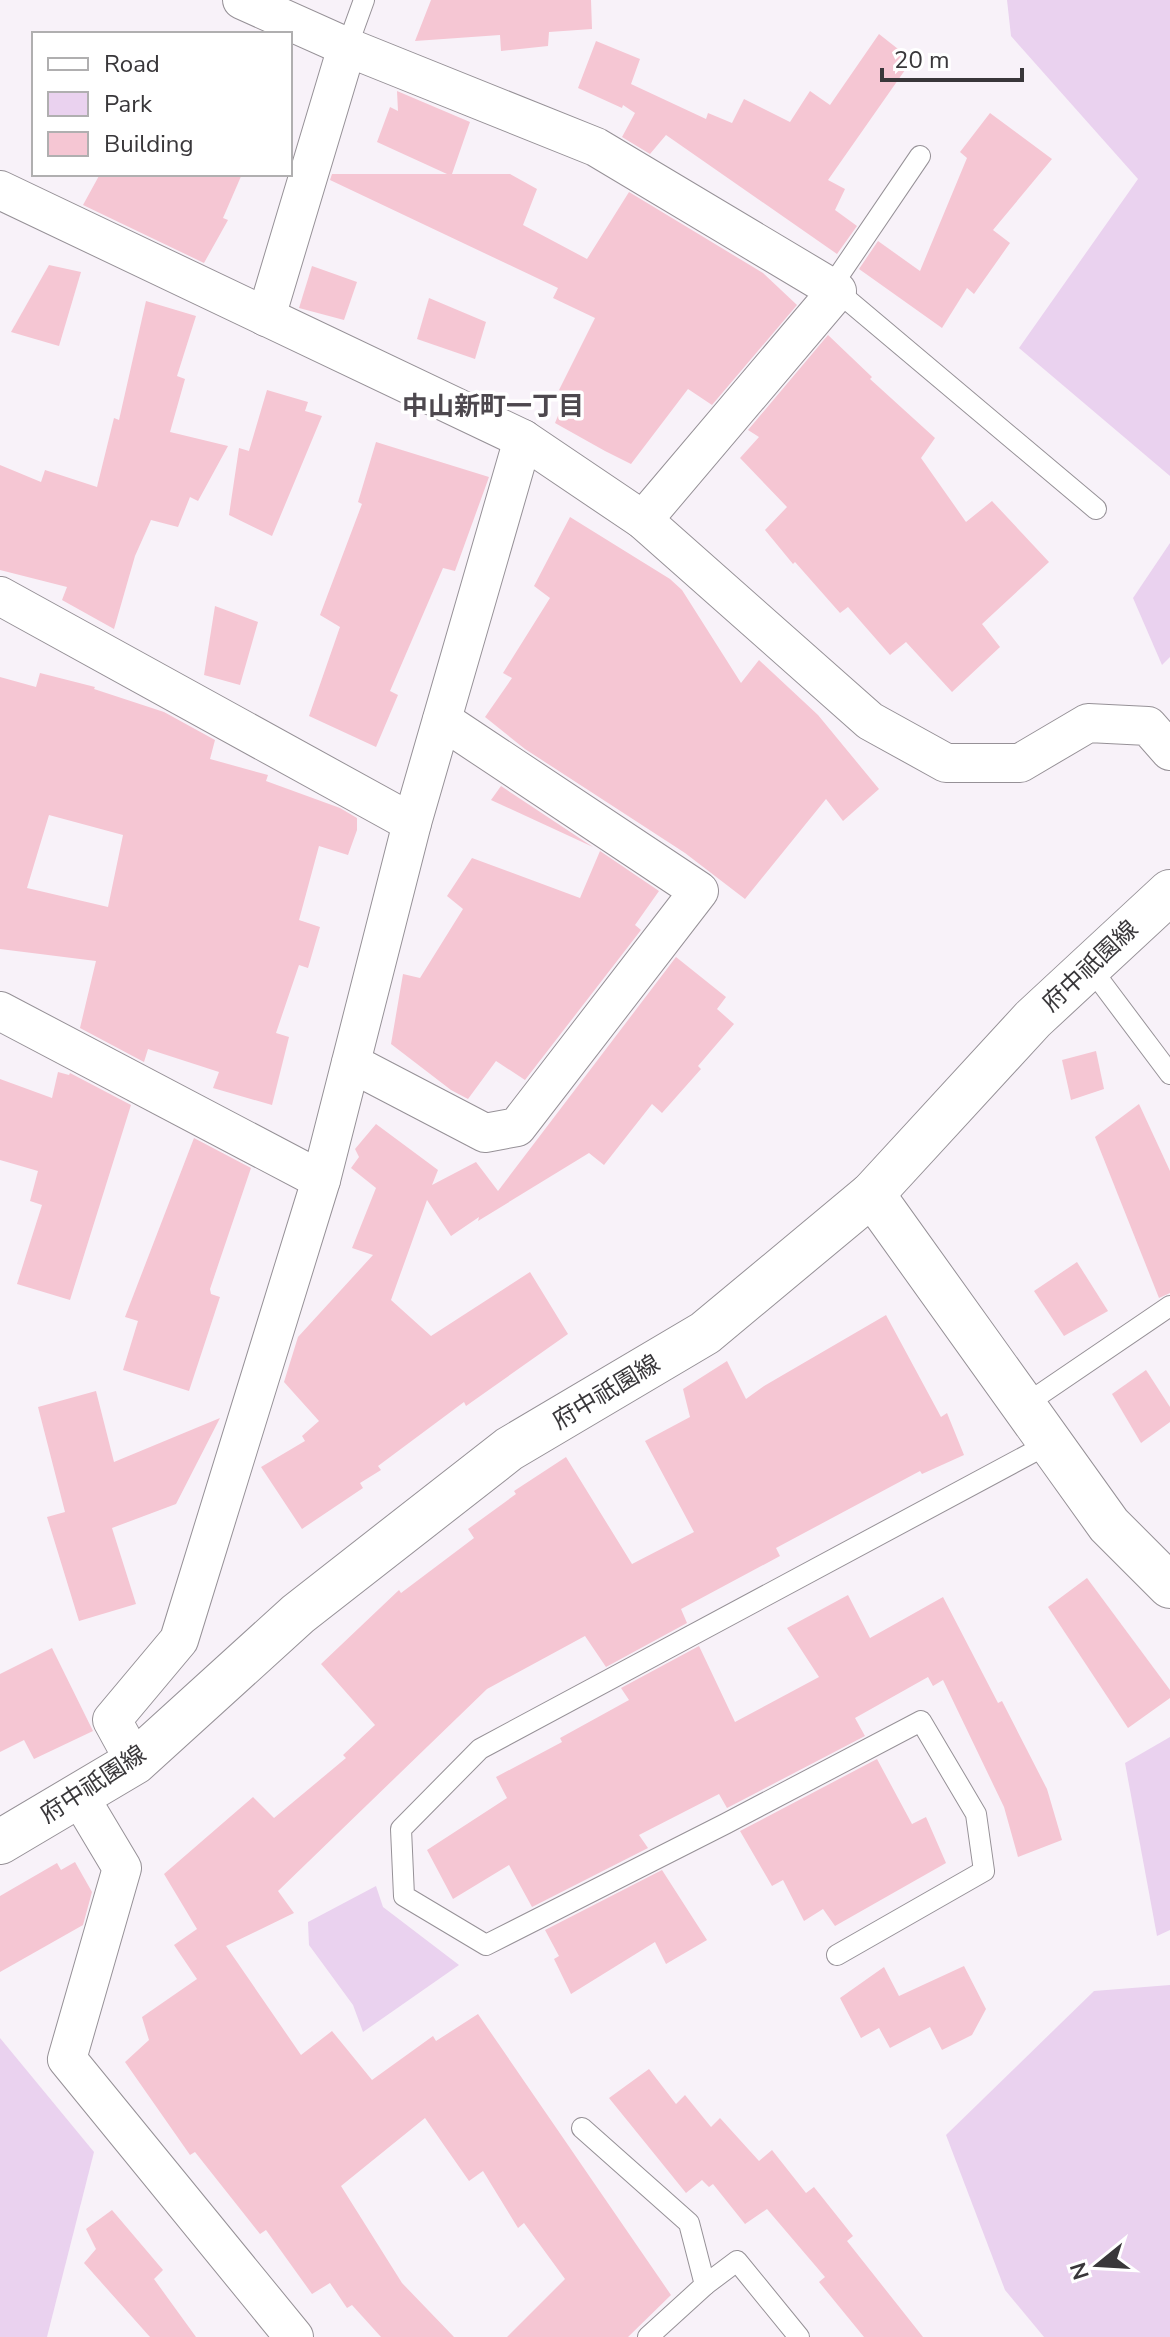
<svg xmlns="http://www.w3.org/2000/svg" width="1170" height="2337" font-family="'Nunito Sans','Noto Sans JP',sans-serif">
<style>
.green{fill:#ead2ef}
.building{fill:#f5c6d3;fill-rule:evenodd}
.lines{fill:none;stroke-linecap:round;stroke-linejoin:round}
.lane-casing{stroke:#969197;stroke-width:22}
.street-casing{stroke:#969197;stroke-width:40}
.secondary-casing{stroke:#969197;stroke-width:46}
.lane{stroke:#fff;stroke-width:20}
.street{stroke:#fff;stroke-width:38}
.secondary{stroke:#fff;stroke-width:44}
.labels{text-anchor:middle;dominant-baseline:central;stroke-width:7;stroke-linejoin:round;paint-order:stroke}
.street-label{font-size:24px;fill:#39373a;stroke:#fff}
.neighbourhood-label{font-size:26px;font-weight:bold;fill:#4d484e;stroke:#fff}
</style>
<rect width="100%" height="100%" fill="#f8f2f9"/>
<g class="green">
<path d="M 1007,0 L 1170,0 L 1170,476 L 1019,348 L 1138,179 L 1011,36 Z"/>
<path d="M 1170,543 L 1170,657 L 1162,665 L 1133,598 Z"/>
<path d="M 1170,1737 L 1170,1930 L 1157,1936 L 1125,1763 Z"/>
<path d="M 376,1886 L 383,1907 L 459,1965 L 363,2032 L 353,2005 L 309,1945 L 308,1922 Z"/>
<path d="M 1170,1985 L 1170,2337 L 1044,2337 L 1005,2290 L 946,2135 L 1094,1991 Z"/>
<path d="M 0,2038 L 94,2152 L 47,2337 L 0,2337 Z"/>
</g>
<g class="building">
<path d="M 431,0 L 591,0 L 592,29 L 549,32 L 548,46 L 501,51 L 500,35 L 415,41 Z"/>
<path d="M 879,34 L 912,60 L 828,180 L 845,189 L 835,210 L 857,226 L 837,254 L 666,135 L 650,154 L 622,137 L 635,113 L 623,105 L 622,108 L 578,88 L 596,41 L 640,59 L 631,84 L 706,119 L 708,113 L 732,123 L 744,99 L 790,122 L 810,91 L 830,105 Z"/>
<path d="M 397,91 L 470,122 L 452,174 L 510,174 L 537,189 L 523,225 L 587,259 L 629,192 L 763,273 L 797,305 L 712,405 L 688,389 L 631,464 L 605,451 L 555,423 L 567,394 L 559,390 L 595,318 L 553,298 L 558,288 L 330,180 L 332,174 L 447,174 L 377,142 L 390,107 L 398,111 Z"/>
<path d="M 990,113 L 1052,159 L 993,230 L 1010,243 L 974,294 L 967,288 L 942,328 L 859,269 L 878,241 L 920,271 L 967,158 L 960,152 Z"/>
<path d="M 100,174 L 242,174 L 223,218 L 228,220 L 204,263 L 83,205 Z"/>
<path d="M 49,265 L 81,272 L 59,346 L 11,332 Z"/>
<path d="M 312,266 L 357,282 L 344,320 L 299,308 Z"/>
<path d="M 429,298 L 486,322 L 475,359 L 417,339 Z"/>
<path d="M 146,301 L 196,316 L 177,376 L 185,379 L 170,432 L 228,446 L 198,501 L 190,497 L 178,527 L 151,520 L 135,556 L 114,629 L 62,600 L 67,587 L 0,570 L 0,465 L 41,482 L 45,470 L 97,487 L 114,418 L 119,420 Z"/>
<path d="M 828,335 L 872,377 L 870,379 L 935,438 L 921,458 L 966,522 L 992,501 L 1049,562 L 982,624 L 1000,647 L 952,692 L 906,642 L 890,655 L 848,607 L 840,613 L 795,562 L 793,564 L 765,530 L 787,507 L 740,458 L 759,437 L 748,430 Z"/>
<path d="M 267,390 L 308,402 L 305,411 L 322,416 L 272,536 L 229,515 L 239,448 L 249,451 Z"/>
<path d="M 376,442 L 489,477 L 455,571 L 443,568 L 390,691 L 398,695 L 376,747 L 309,716 L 340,627 L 320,615 L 362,504 L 358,502 Z"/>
<path d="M 570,517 L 670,579 L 682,590 L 741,683 L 759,660 L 818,715 L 879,789 L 843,821 L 826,799 L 745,899 L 685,853 L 525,749 L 485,717 L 512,678 L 503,673 L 550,598 L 534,586 Z"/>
<path d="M 215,606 L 258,622 L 240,685 L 204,675 Z"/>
<path d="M 40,673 L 95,687 L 94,689 L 164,712 L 215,740 L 210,759 L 268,775 L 266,781 L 340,808 L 357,818 L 357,830 L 348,855 L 319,846 L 299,920 L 320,927 L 308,968 L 299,965 L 276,1033 L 289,1037 L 272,1105 L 213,1088 L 219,1072 L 148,1049 L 144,1062 L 80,1028 L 96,961 L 0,949 L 0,677 L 36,687 ZM 49,815 L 123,835 L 108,907 L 27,888 Z"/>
<path d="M 501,786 L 593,847 L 491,800 Z"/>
<path d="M 600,851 L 659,891 L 635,925 L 641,930 L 525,1080 L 496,1061 L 468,1099 L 451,1090 L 391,1044 L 403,974 L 420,978 L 463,909 L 447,896 L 472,858 L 580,898 Z"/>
<path d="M 676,957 L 726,997 L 717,1009 L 734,1024 L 698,1066 L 701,1069 L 662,1113 L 652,1104 L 604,1165 L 589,1153 L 478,1221 L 479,1217 L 451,1236 L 427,1200 L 391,1300 L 431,1336 L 530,1272 L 568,1334 L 466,1406 L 464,1402 L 378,1466 L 381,1470 L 360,1483 L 363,1488 L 302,1529 L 261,1467 L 305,1441 L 302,1436 L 319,1421 L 284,1382 L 298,1337 L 373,1255 L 352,1248 L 376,1188 L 351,1168 L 359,1157 L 355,1149 L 376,1124 L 438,1170 L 432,1185 L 476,1162 L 498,1191 Z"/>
<path d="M 1096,1051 L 1104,1089 L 1071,1100 L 1062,1060 Z"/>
<path d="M 58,1072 L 69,1075 L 70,1073 L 131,1105 L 70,1300 L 17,1284 L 42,1205 L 30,1201 L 38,1171 L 0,1160 L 0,1079 L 52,1098 Z"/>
<path d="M 1139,1104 L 1170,1171 L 1170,1293 L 1159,1298 L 1095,1137 Z"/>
<path d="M 194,1138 L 251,1168 L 210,1289 L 211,1294 L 220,1297 L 189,1391 L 123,1370 L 138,1321 L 125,1317 Z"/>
<path d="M 1077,1262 L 1108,1311 L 1064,1336 L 1034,1291 Z"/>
<path d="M 886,1315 L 941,1417 L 947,1413 L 964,1455 L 922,1474 L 920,1471 L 776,1548 L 780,1556 L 681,1609 L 687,1623 L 606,1667 L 585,1636 L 487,1689 L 278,1891 L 294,1913 L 226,1946 L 301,2055 L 332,2031 L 372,2080 L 433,2036 L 436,2041 L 478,2014 L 671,2295 L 628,2337 L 507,2337 L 565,2279 L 524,2223 L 518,2228 L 483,2171 L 469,2181 L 425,2118 L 341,2186 L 402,2283 L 454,2337 L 381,2337 L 352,2305 L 347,2308 L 330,2283 L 312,2294 L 266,2230 L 260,2234 L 195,2152 L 190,2155 L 125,2062 L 149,2040 L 142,2017 L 197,1979 L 174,1945 L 197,1929 L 164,1874 L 253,1797 L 274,1818 L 346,1758 L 343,1755 L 375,1725 L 321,1664 L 399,1590 L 401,1593 L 474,1538 L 468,1529 L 516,1494 L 514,1491 L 566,1457 L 632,1564 L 694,1532 L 645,1441 L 690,1417 L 683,1389 L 727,1361 L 746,1399 L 764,1386 Z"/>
<path d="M 1146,1370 L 1170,1407 L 1170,1422 L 1141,1443 L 1112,1394 Z"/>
<path d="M 96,1391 L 114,1462 L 220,1418 L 176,1504 L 112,1528 L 136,1604 L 79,1621 L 47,1517 L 65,1512 L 38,1407 Z"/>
<path d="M 1087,1578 L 1170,1690 L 1170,1698 L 1128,1728 L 1048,1607 Z"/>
<path d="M 848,1595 L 870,1638 L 943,1597 L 998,1703 L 1002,1701 L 1047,1789 L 1062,1840 L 1018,1857 L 1004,1807 L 943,1680 L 933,1686 L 928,1677 L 855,1718 L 865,1736 L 727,1808 L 719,1794 L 639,1835 L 648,1848 L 532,1907 L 509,1865 L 453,1899 L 427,1850 L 507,1798 L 496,1777 L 562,1742 L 560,1738 L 629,1700 L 621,1688 L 699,1646 L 735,1722 L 819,1677 L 787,1628 Z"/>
<path d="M 52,1648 L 93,1731 L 34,1759 L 24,1740 L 0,1752 L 0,1674 Z"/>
<path d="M 877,1759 L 912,1824 L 926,1817 L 946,1863 L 835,1926 L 823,1909 L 804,1921 L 783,1880 L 772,1886 L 740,1831 Z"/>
<path d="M 75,1862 L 92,1892 L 83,1925 L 0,1972 L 0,1896 L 57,1863 L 61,1870 Z"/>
<path d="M 662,1870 L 707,1940 L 666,1964 L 655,1942 L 571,1994 L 554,1959 L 559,1956 L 545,1930 Z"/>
<path d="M 964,1966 L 986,2009 L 972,2035 L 942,2050 L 930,2027 L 890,2048 L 879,2028 L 861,2038 L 840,1998 L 884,1967 L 899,1996 Z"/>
<path d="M 649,2069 L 676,2104 L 685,2095 L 711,2127 L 720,2118 L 759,2161 L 772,2150 L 806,2193 L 814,2187 L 853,2236 L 847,2241 L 923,2337 L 864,2337 L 819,2282 L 825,2277 L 767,2209 L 745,2224 L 713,2184 L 709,2187 L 702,2180 L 686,2193 L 609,2098 Z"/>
<path d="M 112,2210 L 163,2270 L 154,2279 L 196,2337 L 150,2337 L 84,2263 L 96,2249 L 86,2229 Z"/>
</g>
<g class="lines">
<defs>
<g id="lane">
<path d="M 347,47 L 364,0"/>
<path d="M 831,287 L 920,156"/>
<path d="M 837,291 L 1096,509"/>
<path d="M 1089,966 L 1170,1074"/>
<path d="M 1023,1406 L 1170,1306"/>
<path d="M 837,1955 L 984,1871 L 976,1814 L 921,1721 L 725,1824 L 486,1945 L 404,1896 L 401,1829 L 480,1749 L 1050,1443"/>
<path d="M 582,2128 L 689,2223 L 705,2285 L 648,2337"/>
<path d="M 705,2285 L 737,2261 L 799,2337"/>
</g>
<g id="street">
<path d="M 242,0 L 347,47 L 596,147 L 837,291 L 643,520"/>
<path d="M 0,190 L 523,439 L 643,520 L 870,721 L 946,763 L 1020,763 L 1088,723 L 1148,726 L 1170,751"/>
<path d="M 266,317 L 347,47"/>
<path d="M 0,596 L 412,823"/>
<path d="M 0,1011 L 321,1180"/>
<path d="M 351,1063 L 485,1133 L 517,1127 L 699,891 L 442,720"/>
<path d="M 135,1762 L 112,1720 L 179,1640 L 321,1180 L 412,823 L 523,439"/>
<path d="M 79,1796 L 122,1868 L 67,2059 L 294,2337"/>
</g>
<g id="secondary">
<path d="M 872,1194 L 1109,1525 L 1170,1586"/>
<path d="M 0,1842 L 135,1762 L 298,1614 L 509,1449 L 705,1333 L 872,1194 L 1033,1019 L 1170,892"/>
</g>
</defs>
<use href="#lane" class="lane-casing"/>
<use href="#street" class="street-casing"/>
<use href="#secondary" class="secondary-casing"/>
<use href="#lane" class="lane"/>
<use href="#street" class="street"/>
<use href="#secondary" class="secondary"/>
</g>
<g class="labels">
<g class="street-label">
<text transform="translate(1090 966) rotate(-43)">府中祇園線</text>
<text transform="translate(606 1392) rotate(-31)">府中祇園線</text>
<text transform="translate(93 1784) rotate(-33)">府中祇園線</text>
</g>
<g class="neighbourhood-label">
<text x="493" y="406">中山新町一丁目</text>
</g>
</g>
<rect x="32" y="32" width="260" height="144" fill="#ffffff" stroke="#b0afb0" stroke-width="2"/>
<rect x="48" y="58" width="40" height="12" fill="#ffffff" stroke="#b0afb0" stroke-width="2"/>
<text x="104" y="72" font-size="24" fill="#39373a">Road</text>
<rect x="48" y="92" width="40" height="24" fill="#ead2ef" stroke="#b0afb0" stroke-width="2"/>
<text x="104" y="112" font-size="24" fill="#39373a">Park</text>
<rect x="48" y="132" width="40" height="24" fill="#f5c6d3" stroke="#b0afb0" stroke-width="2"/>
<text x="104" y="152" font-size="24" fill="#39373a">Building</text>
<g transform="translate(1098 2265) rotate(252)" stroke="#ffffff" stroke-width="6" paint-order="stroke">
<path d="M0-6L14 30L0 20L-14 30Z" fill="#39373a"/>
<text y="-12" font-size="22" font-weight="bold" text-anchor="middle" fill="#39373a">N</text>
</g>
<path d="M882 68v12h140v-12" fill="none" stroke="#39373a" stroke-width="4"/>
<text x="894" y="68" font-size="24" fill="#39373a" stroke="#ffffff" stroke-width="6" paint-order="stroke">20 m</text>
</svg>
